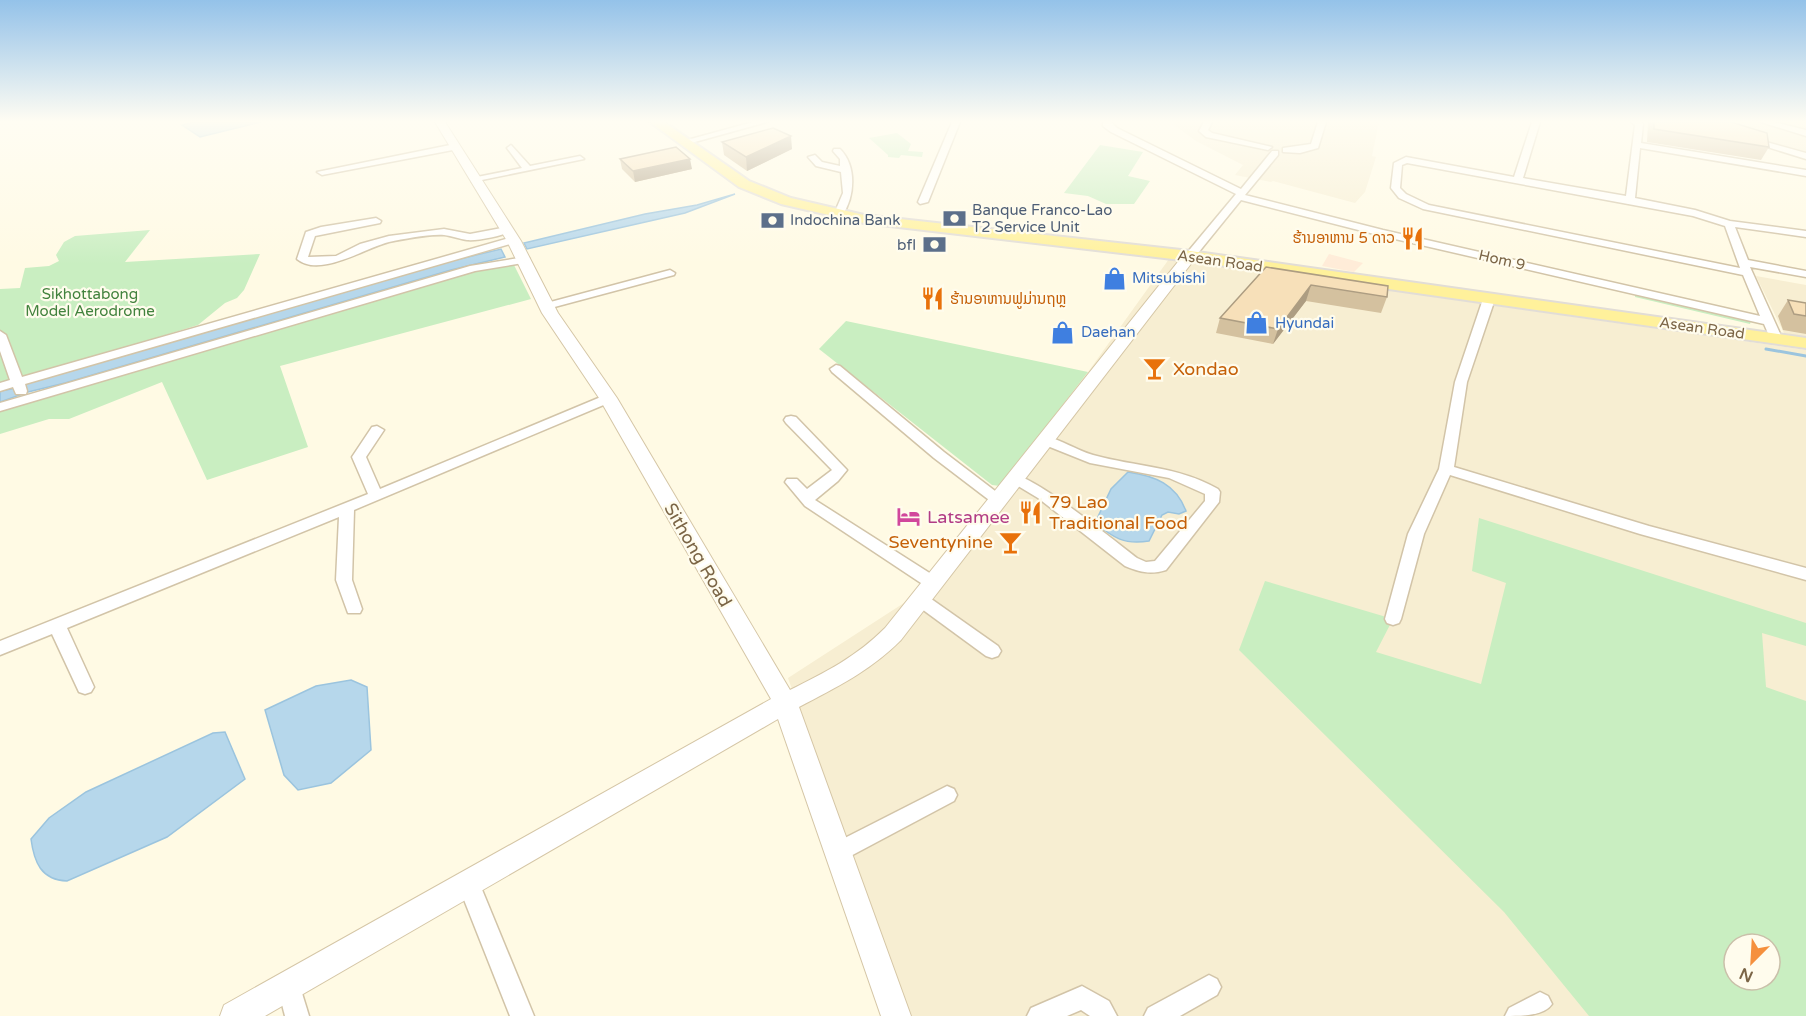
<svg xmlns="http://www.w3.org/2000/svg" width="1806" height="1016" font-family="'Varela Round','Noto Sans Lao',sans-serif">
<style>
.residential{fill:#f7eed2;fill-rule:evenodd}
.commercial{fill:#ffecd8}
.green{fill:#c9eec1;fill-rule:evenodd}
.water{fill:#b6d7eb;stroke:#9bc4de;stroke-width:1.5}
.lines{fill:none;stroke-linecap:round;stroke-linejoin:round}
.stream{stroke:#9bc4de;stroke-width:3}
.street-casing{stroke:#d2c4a8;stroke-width:3}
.secondary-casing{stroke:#d5c6a6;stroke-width:2}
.primary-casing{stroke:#e2ddd6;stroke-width:4}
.street{fill:#fff;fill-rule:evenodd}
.secondary{fill:#fff;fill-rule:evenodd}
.primary{fill:#fff19b;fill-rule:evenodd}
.wall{fill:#d4c19f}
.shaded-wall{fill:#ad9d82}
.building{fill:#f7e0b9;stroke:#ad9d82;stroke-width:1.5}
.labels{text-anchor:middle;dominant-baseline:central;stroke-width:4.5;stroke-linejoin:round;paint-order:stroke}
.far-service-label{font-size:15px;fill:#4e5e75;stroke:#fffced;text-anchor:start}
.far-food-label{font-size:15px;fill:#c56008;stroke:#fffced;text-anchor:end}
.far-street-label{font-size:15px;fill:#7b6546;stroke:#fffced}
.far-shop-label{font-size:15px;fill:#366cbe;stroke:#fffced;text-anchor:start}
.far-park-label{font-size:15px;fill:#42823d;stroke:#fffced}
.food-label{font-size:18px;fill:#c56008;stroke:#fffced;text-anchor:start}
.hotel-label{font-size:18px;fill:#b23c85;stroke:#fffced;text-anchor:start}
.street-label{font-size:18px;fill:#7b6546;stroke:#fffced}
</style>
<rect width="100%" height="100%" fill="#fffae4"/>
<g class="residential">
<path d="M 1174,122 L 1379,122 L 1372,156 L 1376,157 L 1365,192 L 1355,203 L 1273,181 L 1271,182 L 1235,175 L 1243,165 L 1196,141 L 1174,125 Z"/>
<path d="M 1674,122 L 1806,122 L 1806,158 L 1722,130 Z"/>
<path d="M 1169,259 L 1806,350 L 1806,1016 L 909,1016 L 788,678 L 907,601 L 1088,372 ZM 1734,944 L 1770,944 L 1770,980 L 1734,980 Z"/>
<path d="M 1756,276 L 1806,285 L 1806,337 L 1784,333 Z"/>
</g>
<path class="commercial" d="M 1329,254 L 1363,263 L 1354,272 L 1322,266 Z"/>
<g class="green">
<path d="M 897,133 L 911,144 L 908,151 L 923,152 L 922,157 L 901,155 L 899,158 L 888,157 L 888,155 L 869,138 Z"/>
<path d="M 1100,145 L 1143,152 L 1128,176 L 1150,181 L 1134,204 L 1106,204 L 1088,196 L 1064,193 Z"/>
<path d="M 150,230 L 125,262 L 260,254 L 244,290 L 237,298 L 225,303 L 198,325 L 0,386 L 0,289 L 20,288 L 25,268 L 49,266 L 59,261 L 56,255 L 64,242 L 75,236 Z"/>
<path d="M 513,263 L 531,299 L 280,366 L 308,447 L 207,480 L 162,382 L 69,419 L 49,419 L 0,434 L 0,410 L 474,272 Z"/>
<path d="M 1635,291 L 1751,321 L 1750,324 L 1635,297 Z"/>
<path d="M 846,321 L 1088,372 L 1000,486 L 992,485 L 819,349 Z"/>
<path d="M 1479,518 L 1806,623 L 1806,646 L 1762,633 L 1766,687 L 1806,701 L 1806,1016 L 1589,1016 L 1504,912 L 1239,650 L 1265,581 L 1393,619 L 1376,652 L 1481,684 L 1506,583 L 1472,571 ZM 1734,944 L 1770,944 L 1770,980 L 1734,980 Z"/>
</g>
<g class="water">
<path d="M 194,122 L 261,122 L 200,137 L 182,125 Z"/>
<path d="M 735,194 L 685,213 L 527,249 L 524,243 L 645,214 L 697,205 Z"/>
<path d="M 501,249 L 505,257 L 451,270 L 65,383 L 28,392 L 0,402 L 0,391 L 11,389 L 49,376 L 443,263 Z"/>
<path d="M 1128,472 C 1155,476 1176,484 1186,511 L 1179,514 L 1168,512 L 1162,515 L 1149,541 C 1124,545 1114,538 1095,523 L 1111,489 Z"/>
<path d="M 351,680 L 367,687 L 371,750 L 331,783 L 298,790 L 284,775 L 265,710 L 316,686 Z"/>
<path d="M 225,732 L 245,779 L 167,837 L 67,881 C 41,880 34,862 31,839 L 49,818 L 86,792 L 213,733 Z"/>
</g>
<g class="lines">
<path class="stream" d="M 1766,349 L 1806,356"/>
<defs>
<g id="street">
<path d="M 753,122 L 767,122 L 684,145 L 680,142 Z"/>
<path d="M 952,122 L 960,122 L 928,202 L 920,204 L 918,202 Z"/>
<path d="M 1103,122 L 1111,122 L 1117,128 L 1241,189 L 1272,151 L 1278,151 L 1278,155 L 1245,195 L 1383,230 L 1760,316 L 1743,275 L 1423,209 L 1399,198 L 1391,188 L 1394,163 L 1406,157 L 1514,177 L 1532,122 L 1540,122 L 1523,178 L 1626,196 L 1635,125 L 1631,122 L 1641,122 L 1643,124 L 1641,143 L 1806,170 L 1806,176 L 1640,148 L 1635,198 L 1695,210 L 1730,221 L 1806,231 L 1806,237 L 1735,227 L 1748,260 L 1806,271 L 1806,277 L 1750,267 L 1782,338 L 1776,342 L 1770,338 L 1764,324 L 1382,236 L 1241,200 L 1194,258 L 1186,258 L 1186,254 L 1236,194 L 1111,132 L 1103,126 ZM 1407,163 L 1693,216 L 1725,226 L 1740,268 L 1429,205 L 1406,194 L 1400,188 L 1402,165 Z"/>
<path d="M 1204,122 L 1212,122 L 1208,130 L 1212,133 L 1272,147 L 1268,150 L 1206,137 L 1199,131 Z"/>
<path d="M 1318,122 L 1326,122 L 1318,148 L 1300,153 L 1283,152 L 1283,148 L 1311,144 Z"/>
<path d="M 1761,122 L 1774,122 L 1806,130 L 1806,136 Z"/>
<path d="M 1748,137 L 1806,153 L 1806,159 L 1748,141 Z"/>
<path d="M 455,144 L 459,147 L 458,149 L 322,175 L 317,172 Z"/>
<path d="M 511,145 L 530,166 L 580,156 L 584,159 L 472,182 L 472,178 L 522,168 L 507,148 Z"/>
<path d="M 834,149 L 840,149 C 857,166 855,197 842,216 L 839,217 L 834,214 L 843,193 L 841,172 L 816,166 L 808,157 L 815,155 L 822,162 L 840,166 L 840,159 L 833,151 Z"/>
<path d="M 376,218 L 381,221 L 380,223 L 315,236 L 308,257 L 336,256 L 360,244 L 389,236 L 444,229 L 470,234 L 507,227 L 512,230 C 504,236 478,241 467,240 C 460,239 452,236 444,235 C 428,234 405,239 389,242 C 365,248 320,278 297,259 L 306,232 L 321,227 Z"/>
<path d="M 513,237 L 517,238 L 517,242 L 25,384 L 27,391 L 26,394 L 16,394 L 13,387 L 0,391 L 0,383 L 10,380 L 0,351 L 0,331 L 6,335 L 22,377 Z"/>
<path d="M 525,257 L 529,258 L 529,262 L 475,271 L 0,411 L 0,403 L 470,266 Z"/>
<path d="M 670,270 L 675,273 L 674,275 L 547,309 L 541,306 L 543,304 Z"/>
<path d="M 1489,296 L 1495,299 L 1467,382 L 1454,467 L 1649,526 L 1806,568 L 1806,580 L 1640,534 L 1450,475 L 1424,534 L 1401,619 L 1399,623 L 1393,625 L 1387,623 L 1385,619 L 1408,534 L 1439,469 L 1455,382 L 1483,299 Z"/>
<path d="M 836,365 L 840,366 L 944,452 L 1003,497 L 1005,500 L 1003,503 L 993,503 L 934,458 L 832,372 L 830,369 Z"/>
<path d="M 608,394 L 615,398 L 613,401 L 354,510 L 352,580 L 362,609 L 360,613 L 348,613 L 336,580 L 339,517 L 67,628 L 94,687 L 91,692 L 85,694 L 79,692 L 52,634 L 0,655 L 0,641 L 368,494 L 352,457 L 372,427 L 377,426 L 384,430 L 366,457 L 380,489 Z"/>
<path d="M 791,416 L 796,417 L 847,470 L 838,481 L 815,500 L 939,579 L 941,583 L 939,587 L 927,587 L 805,506 L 785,482 L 787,479 L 797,479 L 807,489 L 832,470 L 786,423 L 784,420 L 786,417 Z"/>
<path d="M 1045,436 C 1062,440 1076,450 1093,455 C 1136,467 1178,466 1218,489 L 1220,492 L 1219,502 L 1166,570 C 1150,575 1140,572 1125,566 L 1038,498 L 1010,481 L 1008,478 L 1010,475 C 1028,470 1117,543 1137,558 L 1146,562 L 1155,561 L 1205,501 L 1205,494 L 1169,478 L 1090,463 L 1040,443 L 1038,440 Z"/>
<path d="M 921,594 L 927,596 L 998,646 L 1001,651 L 998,656 L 992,658 L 986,656 L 915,604 L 913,600 L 915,596 Z"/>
<path d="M 947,786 L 954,789 L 957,795 L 954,801 L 845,859 L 838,862 L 831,859 L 828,852 L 831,845 Z"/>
<path d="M 468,872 L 476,875 L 534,1016 L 510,1016 L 457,882 L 460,875 Z"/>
<path d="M 289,973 L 297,977 L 309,1016 L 285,1016 L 277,985 L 281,977 Z"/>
<path d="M 1209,975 L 1217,979 L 1221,987 L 1217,995 L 1180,1016 L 1144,1016 L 1148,1008 Z"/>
<path d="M 1082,986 L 1109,1001 L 1117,1016 L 1090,1016 L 1081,1010 L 1067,1016 L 1027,1016 L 1031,1008 Z"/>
<path d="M 1540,992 L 1548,996 L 1552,1004 C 1544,1016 1522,1016 1505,1016 L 1509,1008 Z"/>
</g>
<path id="secondary" d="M 435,122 L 445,122 L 521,241 L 558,313 L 617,398 L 790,690 C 826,672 856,657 885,628 L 1185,253 L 1190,252 L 1197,256 L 901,640 C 870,671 837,687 799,707 L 911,1016 L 881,1016 L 778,719 L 265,1016 L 220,1016 L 224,1005 L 771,699 L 599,398 L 542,313 L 507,241 Z"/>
<path id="primary" d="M 650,122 L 664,122 L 749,181 L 791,198 L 864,215 L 1190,251 L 1806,338 L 1806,348 L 1190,261 L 864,223 L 781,204 L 739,187 Z"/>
</defs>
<use href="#street" class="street-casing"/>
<use href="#secondary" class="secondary-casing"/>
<use href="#primary" class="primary-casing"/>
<use href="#street" class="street"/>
<use href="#secondary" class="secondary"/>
<use href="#primary" class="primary"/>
</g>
<g class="wall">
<path d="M 1648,122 L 1731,122 L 1769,147 L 1761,160 L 1647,142 Z"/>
<path d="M 722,142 L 792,149 L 747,171 L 724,155 Z"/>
<path d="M 620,159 L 692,169 L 635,182 L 622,169 Z"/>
<path d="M 1266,267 L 1387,297 L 1381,313 L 1306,301 L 1273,344 L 1216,333 L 1220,318 Z"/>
<path d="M 1788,300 L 1806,303 L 1806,334 L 1783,330 L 1778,316 Z"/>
</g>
<g class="shaded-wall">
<path d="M 791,136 L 792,149 L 747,171 L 746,157 Z"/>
<path d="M 690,159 L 692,169 L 635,182 L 633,171 Z"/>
<path d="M 1311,285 L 1306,301 L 1273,344 L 1278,329 Z"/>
</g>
<g class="building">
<path d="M 1654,122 L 1731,122 L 1767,133 L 1769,147 L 1654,129 Z"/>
<path d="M 773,128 L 791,136 L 746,157 L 722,142 Z"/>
<path d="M 676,147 L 690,159 L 633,171 L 620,159 Z"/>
<path d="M 1266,267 L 1388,286 L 1387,297 L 1311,285 L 1278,329 L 1220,318 Z"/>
<path d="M 1788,300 L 1806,303 L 1806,316 L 1794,314 Z"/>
</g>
<linearGradient id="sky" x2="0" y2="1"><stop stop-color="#94c2e9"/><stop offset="0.46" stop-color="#fffdf3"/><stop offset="1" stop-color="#fffdf3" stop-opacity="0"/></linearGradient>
<rect width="1806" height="264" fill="url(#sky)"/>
<defs>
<symbol id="bank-bare" viewBox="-9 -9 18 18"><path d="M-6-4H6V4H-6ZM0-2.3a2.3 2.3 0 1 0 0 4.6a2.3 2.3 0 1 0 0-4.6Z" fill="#5c6f8a" stroke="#fffced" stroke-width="2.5" paint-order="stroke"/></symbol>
<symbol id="restaurant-bare" viewBox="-9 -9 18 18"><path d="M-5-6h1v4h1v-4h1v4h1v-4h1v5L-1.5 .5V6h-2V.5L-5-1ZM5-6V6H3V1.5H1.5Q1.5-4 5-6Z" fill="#e8710a" stroke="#fffced" stroke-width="2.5" paint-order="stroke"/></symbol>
<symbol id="shop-bare" viewBox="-9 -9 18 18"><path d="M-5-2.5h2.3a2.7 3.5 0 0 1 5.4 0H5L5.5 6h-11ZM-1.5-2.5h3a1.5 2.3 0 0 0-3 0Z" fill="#3f7fe0" stroke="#fffced" stroke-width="2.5" paint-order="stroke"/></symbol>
<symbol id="bar-bare" viewBox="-9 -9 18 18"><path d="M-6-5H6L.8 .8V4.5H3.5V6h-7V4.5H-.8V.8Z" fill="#e8710a" stroke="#fffced" stroke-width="2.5" paint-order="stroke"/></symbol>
<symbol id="hotel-bare" viewBox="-9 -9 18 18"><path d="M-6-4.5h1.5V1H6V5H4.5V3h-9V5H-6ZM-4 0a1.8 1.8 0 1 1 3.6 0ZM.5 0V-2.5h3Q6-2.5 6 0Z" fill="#d1479c" stroke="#fffced" stroke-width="2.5" paint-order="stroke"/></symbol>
</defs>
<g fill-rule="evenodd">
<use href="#bank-bare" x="938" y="202" width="33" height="33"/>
<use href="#bank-bare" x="756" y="204" width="33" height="33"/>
<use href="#restaurant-bare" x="1396" y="222" width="33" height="33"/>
<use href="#bank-bare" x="918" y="228" width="33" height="33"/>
<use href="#shop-bare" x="1098" y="262" width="33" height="33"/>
<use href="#restaurant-bare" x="916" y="282" width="33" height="33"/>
<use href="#shop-bare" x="1240" y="306" width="33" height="33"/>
<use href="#shop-bare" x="1046" y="316" width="33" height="33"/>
<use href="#bar-bare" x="1138" y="352" width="33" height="33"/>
<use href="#restaurant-bare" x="1014" y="496" width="33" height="33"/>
<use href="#hotel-bare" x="892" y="500" width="33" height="33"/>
<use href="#bar-bare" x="994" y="526" width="33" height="33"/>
</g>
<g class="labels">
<g class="far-service-label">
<text x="972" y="210">Banque Franco-Lao<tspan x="972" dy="17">T2 Service Unit</tspan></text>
<text x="790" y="220">Indochina Bank</text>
<text x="916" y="245" text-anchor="end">bfl</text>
</g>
<g class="far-food-label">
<text x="1395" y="238">ຮ້ານອາຫານ 5 ດາວ</text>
<text x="950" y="299" text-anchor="start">ຮ້ານອາຫານຟູມ່ານຖຫຼ</text>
</g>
<g class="far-street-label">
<text transform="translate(1502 260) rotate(13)">Hom 9</text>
<text transform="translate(1220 261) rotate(8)">Asean Road</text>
<text transform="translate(1702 328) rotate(8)">Asean Road</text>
</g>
<g class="far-shop-label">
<text x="1132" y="278">Mitsubishi</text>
<text x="1275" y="323">Hyundai</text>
<text x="1081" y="332">Daehan</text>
</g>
<g class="far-park-label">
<text x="90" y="294">Sikhottabong<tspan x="90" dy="17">Model Aerodrome</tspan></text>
</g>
<g class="food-label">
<text x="1173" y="369">Xondao</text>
<text x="1049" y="502">79 Lao<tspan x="1049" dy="21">Traditional Food</tspan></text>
<text x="993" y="542" text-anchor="end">Seventynine</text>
</g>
<g class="hotel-label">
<text x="927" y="517">Latsamee</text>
</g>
<g class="street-label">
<text transform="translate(698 555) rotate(60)">Sithong Road</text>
</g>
</g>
<g transform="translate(1752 962) rotate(204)"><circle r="28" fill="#fffced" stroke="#cac0aa" stroke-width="1.5"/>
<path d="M0-4.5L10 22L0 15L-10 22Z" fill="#f5903d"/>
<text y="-9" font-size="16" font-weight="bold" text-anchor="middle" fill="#7b6546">N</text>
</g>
</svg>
